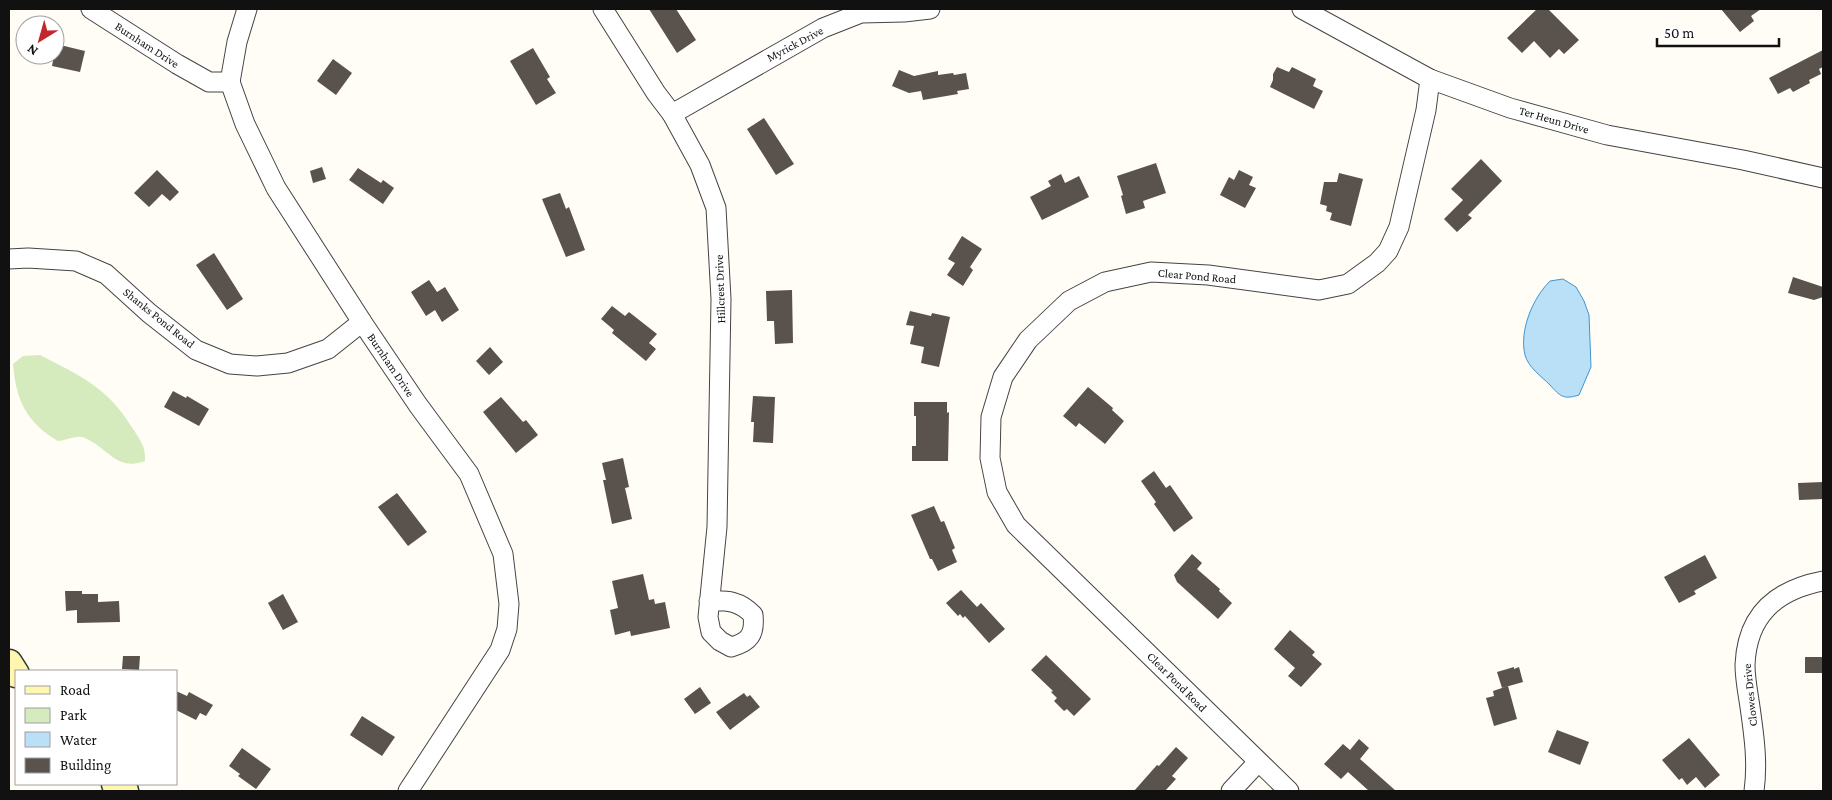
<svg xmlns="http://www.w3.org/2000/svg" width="1832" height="800" font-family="'Crimson Pro',serif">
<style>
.green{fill:#d5ebbd}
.water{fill:#b9e0f7;stroke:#3f96cf}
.building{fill:#5a524d}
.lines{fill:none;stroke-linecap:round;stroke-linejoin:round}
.minor-casing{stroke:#444;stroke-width:21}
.secondary-casing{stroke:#333;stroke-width:29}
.minor{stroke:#fff;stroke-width:19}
.secondary{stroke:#fff6b0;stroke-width:26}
.labels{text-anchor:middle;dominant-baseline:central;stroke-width:5;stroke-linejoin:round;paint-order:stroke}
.street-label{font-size:12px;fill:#111;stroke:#fff}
</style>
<rect width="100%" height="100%" fill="#fffdf5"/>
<path class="green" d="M 40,355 C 79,375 107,387 131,426 C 139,438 146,446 145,461 C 118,471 110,451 89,440 C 86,439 84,437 81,437 C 75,436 64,441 58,441 C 26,422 16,400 13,364 L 23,356 Z"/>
<path class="water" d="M 1563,279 L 1576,287 L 1584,301 L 1589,315 L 1591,367 L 1579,395 C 1563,400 1560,396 1550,385 C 1541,376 1528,367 1525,355 C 1519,330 1533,298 1550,281 Z"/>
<g class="building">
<path d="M 649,9 L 676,9 L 696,40 L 677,53 Z"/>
<path d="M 1537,9 L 1548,9 L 1579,40 L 1564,54 L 1559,49 L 1550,58 L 1534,41 L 1522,53 L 1507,38 Z"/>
<path d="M 1721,9 L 1761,9 L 1751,16 L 1754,21 L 1740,32 Z"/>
<path d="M 56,44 L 85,51 L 80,72 L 52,66 Z"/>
<path d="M 533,48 L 550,77 L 547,79 L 556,93 L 536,105 L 510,61 Z"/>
<path d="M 1823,50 L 1823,67 L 1819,69 L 1821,74 L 1809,80 L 1810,83 L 1793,92 L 1790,88 L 1778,94 L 1769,78 Z"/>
<path d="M 333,59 L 352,73 L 336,95 L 317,81 Z"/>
<path d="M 1277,67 L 1289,72 L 1292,67 L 1316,79 L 1313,86 L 1323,91 L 1314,109 L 1270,87 L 1273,80 L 1273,74 Z"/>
<path d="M 899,70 L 914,76 L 938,71 L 938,75 L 953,73 L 954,75 L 966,73 L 969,89 L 957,91 L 958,94 L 923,100 L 921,91 L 909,93 L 892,86 Z"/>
<path d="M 764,118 L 794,164 L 776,175 L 747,129 Z"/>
<path d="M 1481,159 L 1502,181 L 1468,215 L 1472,218 L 1457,232 L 1444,219 L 1463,200 L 1451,189 Z"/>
<path d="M 1156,163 L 1166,193 L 1143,201 L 1145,208 L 1126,214 L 1121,196 L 1123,195 L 1117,176 Z"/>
<path d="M 322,167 L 326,179 L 313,183 L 310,171 Z"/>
<path d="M 358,168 L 381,183 L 383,180 L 394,188 L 383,204 L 349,180 Z"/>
<path d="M 157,170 L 179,192 L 170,201 L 162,194 L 149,207 L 134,193 Z"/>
<path d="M 1239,170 L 1253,177 L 1249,185 L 1256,188 L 1245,208 L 1220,195 L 1229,177 L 1234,180 Z"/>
<path d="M 1339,173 L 1363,179 L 1351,226 L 1330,220 L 1332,213 L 1326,211 L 1327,206 L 1320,204 L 1324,182 L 1337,182 Z"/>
<path d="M 1061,174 L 1065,183 L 1079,176 L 1089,197 L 1042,220 L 1030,197 L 1051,186 L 1048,181 Z"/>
<path d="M 560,193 L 566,209 L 569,207 L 585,250 L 566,257 L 542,199 Z"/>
<path d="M 962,236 L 982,249 L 970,267 L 973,270 L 963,286 L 947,275 L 955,263 L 948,259 Z"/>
<path d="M 214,253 L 243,299 L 227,310 L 196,265 Z"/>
<path d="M 1793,277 L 1823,287 L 1823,297 L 1814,300 L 1788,293 Z"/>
<path d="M 429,280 L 437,292 L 445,287 L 459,310 L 442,322 L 435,310 L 426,316 L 411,292 Z"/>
<path d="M 792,290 L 793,343 L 775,344 L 774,321 L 767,321 L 766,291 Z"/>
<path d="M 612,306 L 625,316 L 629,312 L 657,334 L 649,343 L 656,349 L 646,361 L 612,333 L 614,330 L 601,319 Z"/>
<path d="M 910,311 L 931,316 L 932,313 L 950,317 L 939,367 L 921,363 L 924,347 L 910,344 L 914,326 L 906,325 Z"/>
<path d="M 490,347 L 503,362 L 489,375 L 476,361 Z"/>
<path d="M 1088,387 L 1113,408 L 1112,410 L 1124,421 L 1105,444 L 1079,423 L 1076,427 L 1063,416 Z"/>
<path d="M 173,391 L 186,398 L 187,396 L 209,409 L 199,426 L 164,407 Z"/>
<path d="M 753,396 L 775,397 L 773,443 L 753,442 L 754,422 L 751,422 Z"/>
<path d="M 501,397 L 523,422 L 526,420 L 538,435 L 516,453 L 483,412 Z"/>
<path d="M 914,402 L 947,402 L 947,413 L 949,412 L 948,461 L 912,461 L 912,446 L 916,446 L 916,416 L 914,416 Z"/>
<path d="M 623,458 L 629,487 L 625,488 L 632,519 L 612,524 L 603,480 L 606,480 L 602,463 Z"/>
<path d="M 1154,471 L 1166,488 L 1170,485 L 1193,518 L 1174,532 L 1154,504 L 1156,502 L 1141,481 Z"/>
<path d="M 1823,482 L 1823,499 L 1799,500 L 1798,483 Z"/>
<path d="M 397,493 L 427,532 L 408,546 L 378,507 Z"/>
<path d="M 934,506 L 941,522 L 944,521 L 955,548 L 952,550 L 957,562 L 938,571 L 932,559 L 930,559 L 911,515 Z"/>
<path d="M 1192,554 L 1202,563 L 1197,569 L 1220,589 L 1219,591 L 1232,603 L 1218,619 L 1177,582 L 1174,575 Z"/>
<path d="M 1705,555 L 1717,578 L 1694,591 L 1696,594 L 1679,603 L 1664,577 Z"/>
<path d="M 643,574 L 649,600 L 654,599 L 655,604 L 665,602 L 670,628 L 631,636 L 630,631 L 615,635 L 610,610 L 618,608 L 612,581 Z"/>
<path d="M 961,590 L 977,607 L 981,603 L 1005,629 L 989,643 L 965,616 L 963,618 L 960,614 L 958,616 L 946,603 Z"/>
<path d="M 65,591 L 82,591 L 82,594 L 98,594 L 98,602 L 119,601 L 120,622 L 77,623 L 77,610 L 66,611 Z"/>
<path d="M 283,594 L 298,622 L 283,630 L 268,603 Z"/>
<path d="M 1290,630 L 1315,652 L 1312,655 L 1322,664 L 1301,687 L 1288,676 L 1295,668 L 1274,649 Z"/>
<path d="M 1046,655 L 1091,699 L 1074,716 L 1067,709 L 1064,711 L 1054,701 L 1057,698 L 1051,692 L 1053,691 L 1031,670 Z"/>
<path d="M 123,656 L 140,656 L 139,670 L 122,669 Z"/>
<rect x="1805" y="657" width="18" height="16"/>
<path d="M 1514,667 L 1514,669 L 1519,667 L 1523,682 L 1502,688 L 1497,672 Z"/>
<path d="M 1508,686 L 1517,719 L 1494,726 L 1486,698 L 1494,696 L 1493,691 Z"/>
<path d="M 700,687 L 711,703 L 695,714 L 684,699 Z"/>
<path d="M 176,691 L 187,696 L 189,692 L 213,705 L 206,716 L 200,713 L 196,720 L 176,710 Z"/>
<path d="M 744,693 L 747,697 L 750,695 L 760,707 L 730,730 L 716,712 Z"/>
<path d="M 362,716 L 395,737 L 382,756 L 350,735 Z"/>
<path d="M 1557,730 L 1589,742 L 1580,765 L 1548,752 Z"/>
<path d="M 1689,738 L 1720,775 L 1705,788 L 1696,777 L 1687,785 L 1682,778 L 1679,780 L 1662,760 Z"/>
<path d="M 1359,739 L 1369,748 L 1360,759 L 1396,791 L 1369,791 L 1348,772 L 1341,779 L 1324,764 L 1343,744 L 1350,750 Z"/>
<path d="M 1176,747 L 1188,758 L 1172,776 L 1176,779 L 1165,791 L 1134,791 L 1157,765 L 1159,766 Z"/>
<path d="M 242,748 L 271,769 L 256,789 L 238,776 L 240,774 L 229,766 Z"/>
</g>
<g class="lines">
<defs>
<g id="minor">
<path d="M 91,9 L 177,64 L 209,82 L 230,82 L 245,124 L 276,188 L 362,322 L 418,405 L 469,474 L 503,554 L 509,604 L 507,629 L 500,650 L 408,791"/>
<path d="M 603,9 L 656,93 L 672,114 L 700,165 L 716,208 L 721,299 L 717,527 L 708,617 L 711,632 L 720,641 L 731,647 C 750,642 755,634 753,615 C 740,601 727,600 709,601"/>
<path d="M 1302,9 L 1430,79 L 1510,108 L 1607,135 L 1743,160 L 1823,178"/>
<path d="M 230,82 L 237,42 L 247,9"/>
<path d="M 672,114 L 823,28 L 861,13 L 904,12 L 930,9"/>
<path d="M 9,259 L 28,258 L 76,261 L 106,274 L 149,313 L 196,350 L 230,364 L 257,366 L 288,363 L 328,349 L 362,322"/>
<path d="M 1231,791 L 1258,762"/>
<path d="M 1289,791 L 1016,525 L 997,492 L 990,458 L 991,417 L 1003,377 L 1028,340 L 1069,301 L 1105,282 L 1151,272 L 1208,275 L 1319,290 L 1348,284 L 1377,263 L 1388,251 L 1399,227 L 1426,110 L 1430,79"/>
<path d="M 1754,791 C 1758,763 1754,735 1750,707 C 1748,693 1745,679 1745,665 C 1747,615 1776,590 1823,581"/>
</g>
<g id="secondary">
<path d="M 9,663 L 16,674"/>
<path d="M 115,784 L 125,791"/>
</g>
</defs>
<use href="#minor" class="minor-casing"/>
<use href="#secondary" class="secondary-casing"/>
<use href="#minor" class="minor"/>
<use href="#secondary" class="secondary"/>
</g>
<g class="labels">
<g class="street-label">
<text transform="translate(795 44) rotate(-28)">Myrick Drive</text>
<text transform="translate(147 45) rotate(33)">Burnham Drive</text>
<text transform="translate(1554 120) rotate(16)">Ter Heun Drive</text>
<text transform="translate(1197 276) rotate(5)">Clear Pond Road</text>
<text transform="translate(720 289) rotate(-92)">Hillcrest Drive</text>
<text transform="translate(159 318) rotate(39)">Shanks Pond Road</text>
<text transform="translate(391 365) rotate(56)">Burnham Drive</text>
<text transform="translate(1177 682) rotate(45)">Clear Pond Road</text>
<text transform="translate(1750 695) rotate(-96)">Clowes Drive</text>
</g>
</g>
<rect width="1832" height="800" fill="none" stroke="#111111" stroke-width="20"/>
<rect x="15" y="670" width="162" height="115" fill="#ffffff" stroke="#a0a0a0"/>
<rect x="25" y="686" width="25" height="8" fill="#fff6b0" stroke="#a0a0a0"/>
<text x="60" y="695" font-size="15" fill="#111111">Road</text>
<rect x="25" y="708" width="25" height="15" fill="#d5ebbd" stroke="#a0a0a0"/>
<text x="60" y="720" font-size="15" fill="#111111">Park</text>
<rect x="25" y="732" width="25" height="15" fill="#b9e0f7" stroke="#a0a0a0"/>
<text x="60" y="745" font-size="15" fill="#111111">Water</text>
<rect x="25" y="758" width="25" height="15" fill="#5a524d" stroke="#a0a0a0"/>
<text x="60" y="770" font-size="15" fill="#111111">Building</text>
<g transform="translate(40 40) rotate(217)"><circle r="24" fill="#ffffff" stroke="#a0a0a0"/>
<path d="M0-4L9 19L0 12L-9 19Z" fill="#c4262e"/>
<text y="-8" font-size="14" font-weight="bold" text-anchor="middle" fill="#111111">N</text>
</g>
<path d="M1657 38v8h122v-8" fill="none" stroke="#111111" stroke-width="2.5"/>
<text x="1664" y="38" font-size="15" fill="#111111" stroke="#ffffff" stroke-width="4" paint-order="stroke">50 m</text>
</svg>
